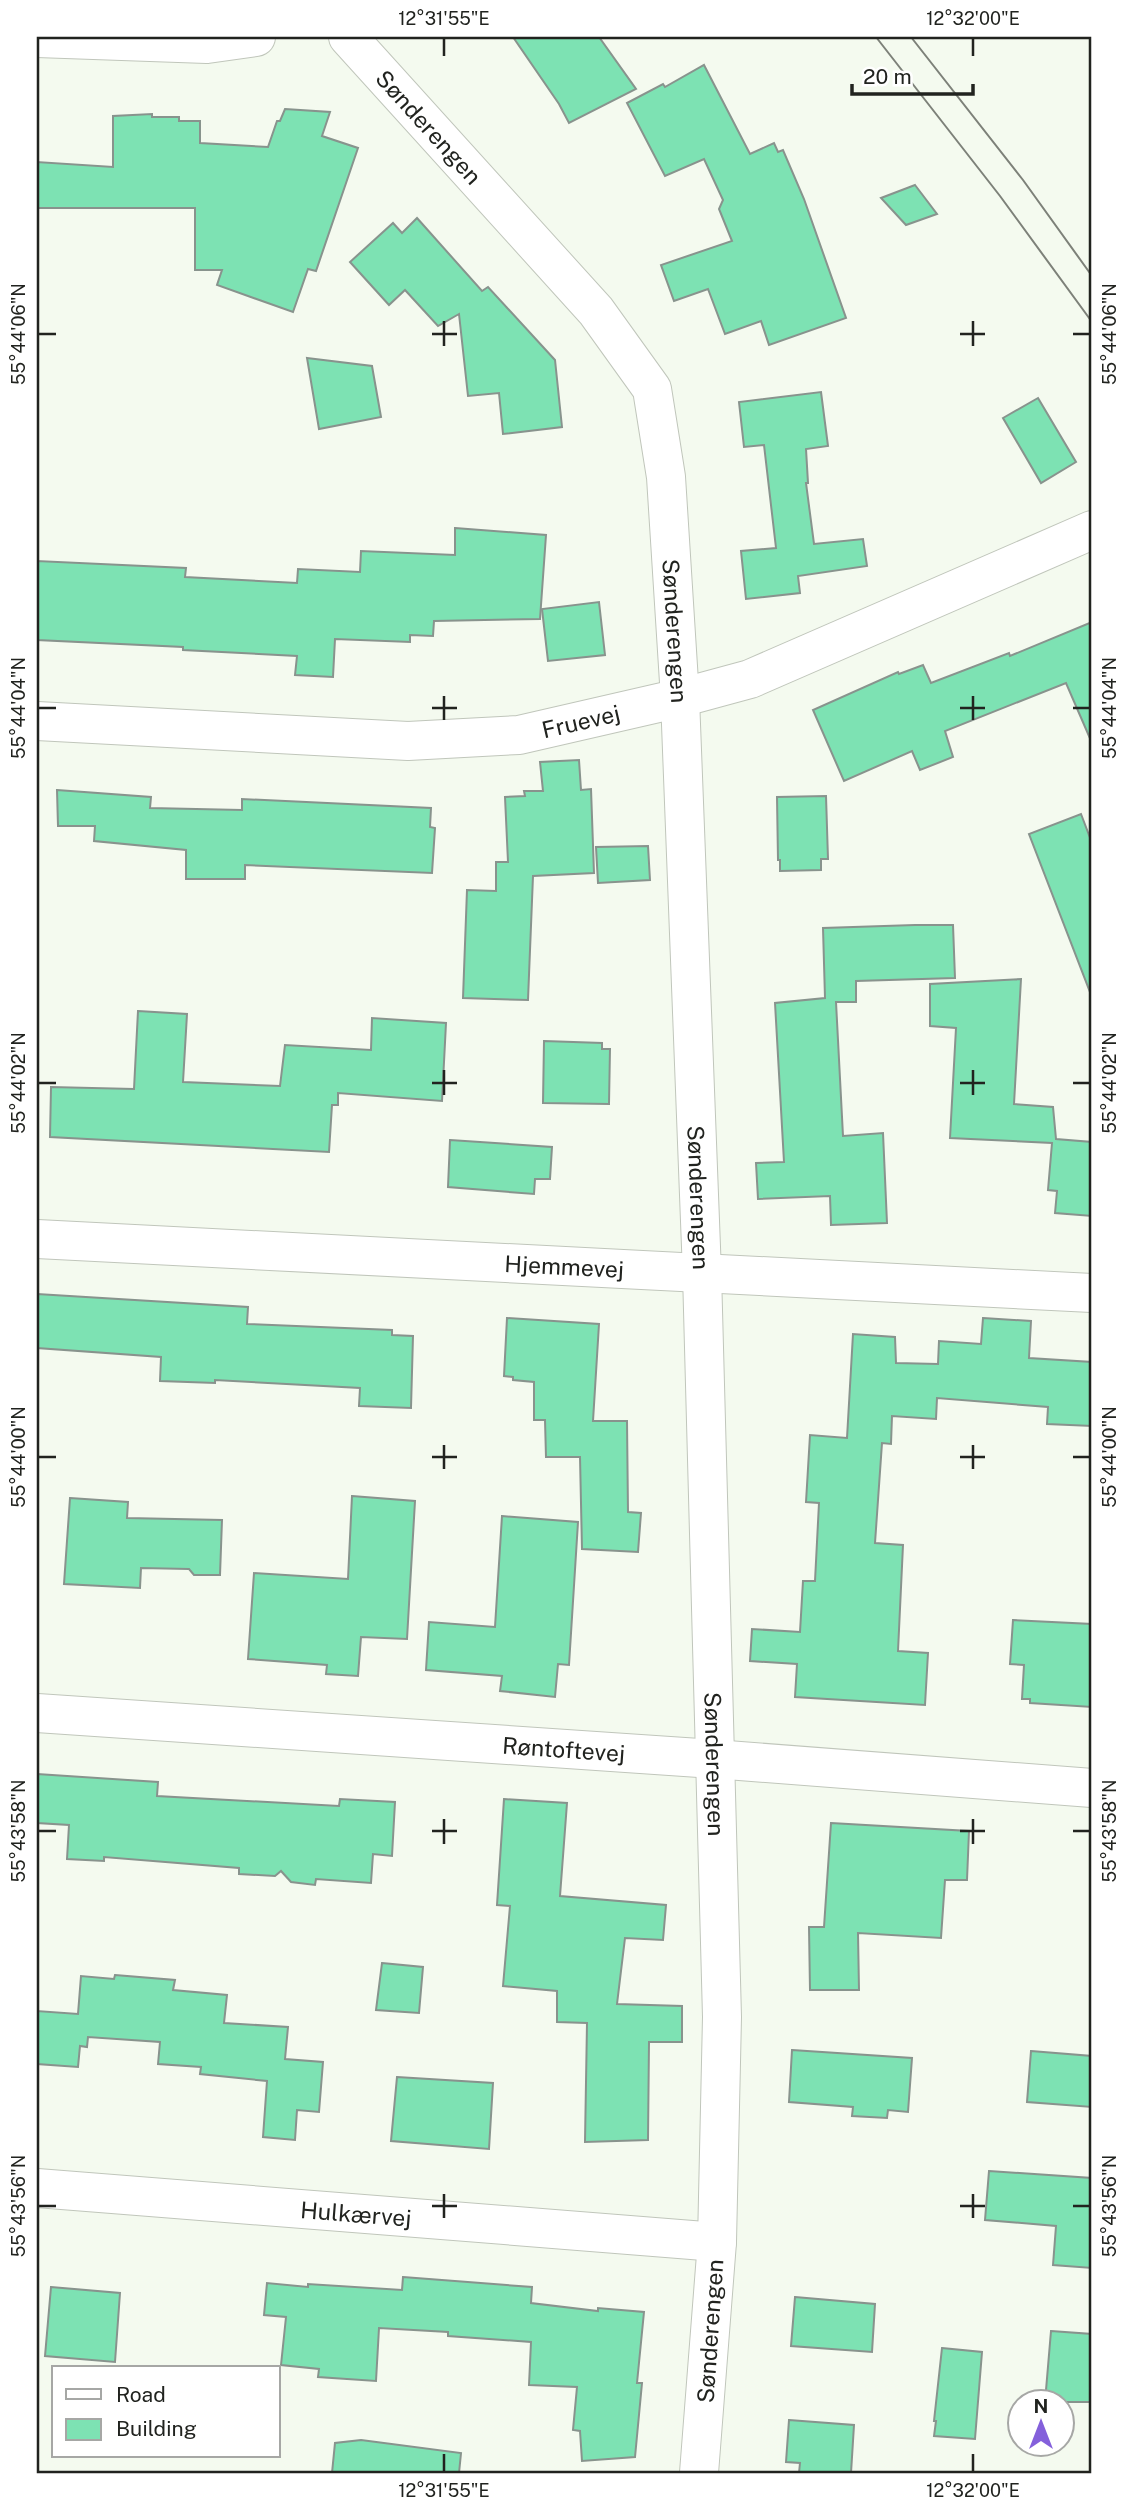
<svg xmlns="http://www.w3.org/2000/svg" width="1129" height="2510" font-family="'Public Sans',sans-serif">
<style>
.building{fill:#7de2b3;stroke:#88938d;stroke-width:2}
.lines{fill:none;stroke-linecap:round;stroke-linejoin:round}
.minor-casing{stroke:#c0c6bb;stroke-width:40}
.minor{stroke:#fff;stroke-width:38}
.tram{stroke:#7d8179;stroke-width:2}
.ticks{fill:none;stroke:#21231f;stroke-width:2.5}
.labels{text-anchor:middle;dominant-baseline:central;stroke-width:7;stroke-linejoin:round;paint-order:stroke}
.street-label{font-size:23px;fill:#21231f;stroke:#fff}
.neatline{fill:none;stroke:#21231f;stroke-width:2.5}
.ticks-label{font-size:18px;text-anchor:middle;fill:#21231f}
</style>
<rect width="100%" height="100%" fill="#f4faef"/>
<g class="building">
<path d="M 513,37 L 599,37 L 636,89 L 569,123 L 559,104 Z"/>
<path d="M 704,65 L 750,154 L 774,143 L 778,152 L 783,150 L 804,199 L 846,318 L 769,345 L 761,321 L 725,334 L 708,289 L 674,301 L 661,265 L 732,241 L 719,209 L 723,200 L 704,159 L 665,176 L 627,103 L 663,84 L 665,87 Z"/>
<path d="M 285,109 L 330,112 L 322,136 L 358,148 L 316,271 L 308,269 L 293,312 L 217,285 L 222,270 L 195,270 L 195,208 L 37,208 L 37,162 L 113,167 L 113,116 L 152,114 L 152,117 L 179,117 L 179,121 L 200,121 L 200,143 L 268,147 L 277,121 L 280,121 Z"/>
<path d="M 915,185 L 937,214 L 906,225 L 881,198 Z"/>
<path d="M 417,218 L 482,291 L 488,287 L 555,360 L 562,427 L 503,434 L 499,393 L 468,396 L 459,314 L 438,326 L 405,290 L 389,305 L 350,262 L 393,223 L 402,233 Z"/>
<path d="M 307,358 L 372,366 L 381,417 L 319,429 Z"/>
<path d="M 821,392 L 828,446 L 806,449 L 808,483 L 806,483 L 814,544 L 863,539 L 867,566 L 798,576 L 800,593 L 746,599 L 741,551 L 776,548 L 764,445 L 744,447 L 739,402 Z"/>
<path d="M 1038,398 L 1076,462 L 1041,483 L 1003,418 Z"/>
<path d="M 455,528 L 546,535 L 540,619 L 434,621 L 433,636 L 410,635 L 410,642 L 335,639 L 333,677 L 295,675 L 297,656 L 183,650 L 183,647 L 37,640 L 37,561 L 186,568 L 185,577 L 297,583 L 298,569 L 360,572 L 361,551 L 455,555 Z"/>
<path d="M 599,602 L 605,655 L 548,661 L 542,609 Z"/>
<path d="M 1092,622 L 1092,743 L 1066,683 L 945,731 L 953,757 L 920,770 L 912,751 L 844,781 L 813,710 L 898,672 L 899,674 L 923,665 L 931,683 L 1009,653 L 1010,656 Z"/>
<path d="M 579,760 L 581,790 L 591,789 L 594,873 L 533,876 L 528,1000 L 463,998 L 467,890 L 496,891 L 496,862 L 508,862 L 505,797 L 525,796 L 524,791 L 543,791 L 540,762 Z"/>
<path d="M 57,790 L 151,797 L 150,808 L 242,810 L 242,799 L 431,808 L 430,827 L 435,828 L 432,873 L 245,865 L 245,879 L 186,879 L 186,850 L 94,841 L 95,826 L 58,826 Z"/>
<path d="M 826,796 L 828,859 L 821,859 L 821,870 L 780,871 L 780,860 L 778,860 L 777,797 Z"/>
<path d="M 1081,814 L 1092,843 L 1092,991 L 1090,992 L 1029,834 Z"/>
<path d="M 648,846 L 650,880 L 598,883 L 596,847 Z"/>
<path d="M 915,925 L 953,925 L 955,978 L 856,981 L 856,1002 L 836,1002 L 843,1136 L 883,1133 L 887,1223 L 831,1225 L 830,1196 L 758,1199 L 756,1163 L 784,1162 L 775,1003 L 825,998 L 823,928 Z"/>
<path d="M 1021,979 L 1014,1104 L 1053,1107 L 1056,1139 L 1092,1142 L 1092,1216 L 1055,1213 L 1057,1191 L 1048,1190 L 1052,1143 L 950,1138 L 956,1028 L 930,1026 L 930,984 Z"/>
<path d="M 138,1011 L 187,1014 L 183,1082 L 280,1086 L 285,1045 L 371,1050 L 372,1018 L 446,1023 L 442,1101 L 338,1093 L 338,1105 L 332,1105 L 329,1152 L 50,1137 L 51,1087 L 134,1089 Z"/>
<path d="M 544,1041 L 602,1043 L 602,1049 L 610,1049 L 609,1104 L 543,1103 Z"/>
<path d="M 450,1140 L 552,1147 L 550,1179 L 535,1179 L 534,1194 L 448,1187 Z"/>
<path d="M 37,1294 L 248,1307 L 247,1324 L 392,1330 L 392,1335 L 413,1336 L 411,1408 L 359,1406 L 360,1388 L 215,1380 L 215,1383 L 160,1381 L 161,1357 L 37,1348 Z"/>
<path d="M 507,1318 L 599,1324 L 593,1421 L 627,1421 L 628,1512 L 641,1513 L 638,1552 L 582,1549 L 580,1457 L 546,1457 L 545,1420 L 534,1420 L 534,1382 L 513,1380 L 513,1377 L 504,1376 Z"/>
<path d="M 983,1318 L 1031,1321 L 1029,1358 L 1092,1362 L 1092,1426 L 1047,1424 L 1048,1407 L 937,1398 L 936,1419 L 892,1416 L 891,1444 L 882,1443 L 875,1543 L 903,1545 L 898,1651 L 928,1653 L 925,1705 L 795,1697 L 797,1664 L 750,1661 L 752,1629 L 800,1632 L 803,1581 L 815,1581 L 819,1503 L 806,1502 L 810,1435 L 847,1438 L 853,1334 L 895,1337 L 896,1363 L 938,1364 L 939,1341 L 981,1344 Z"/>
<path d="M 352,1496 L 415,1501 L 407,1639 L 361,1637 L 358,1676 L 326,1674 L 327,1665 L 248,1659 L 254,1573 L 348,1579 Z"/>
<path d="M 70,1498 L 128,1502 L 127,1518 L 222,1520 L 220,1575 L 194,1575 L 189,1569 L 141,1568 L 140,1588 L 64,1584 Z"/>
<path d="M 502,1516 L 578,1522 L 569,1665 L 558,1664 L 555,1697 L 500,1691 L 502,1676 L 426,1670 L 429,1622 L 495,1627 Z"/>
<path d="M 1013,1620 L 1092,1624 L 1092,1707 L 1030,1703 L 1030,1699 L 1022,1699 L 1024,1665 L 1010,1664 Z"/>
<path d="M 37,1774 L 158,1782 L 157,1796 L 339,1806 L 340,1799 L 395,1802 L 392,1856 L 373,1854 L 371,1883 L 316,1879 L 315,1885 L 291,1882 L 281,1871 L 275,1876 L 239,1874 L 239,1868 L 104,1857 L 104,1861 L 67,1859 L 69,1825 L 37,1823 Z"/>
<path d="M 504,1799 L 567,1803 L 560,1896 L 666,1905 L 663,1940 L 625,1938 L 617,2004 L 682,2006 L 682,2042 L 649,2042 L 648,2140 L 585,2142 L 587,2023 L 557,2022 L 557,1991 L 503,1986 L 510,1906 L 497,1905 Z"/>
<path d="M 831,1823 L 969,1831 L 967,1880 L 945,1880 L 941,1938 L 858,1933 L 859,1990 L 810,1990 L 809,1927 L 824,1927 Z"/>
<path d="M 382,1963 L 423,1967 L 419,2013 L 376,2010 Z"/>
<path d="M 115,1975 L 175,1980 L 173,1990 L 227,1995 L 224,2023 L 288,2027 L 285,2059 L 323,2062 L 319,2112 L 297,2110 L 295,2140 L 263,2137 L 267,2081 L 200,2074 L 201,2067 L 158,2064 L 160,2042 L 88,2037 L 87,2047 L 80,2046 L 78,2067 L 37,2064 L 37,2011 L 78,2014 L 81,1976 L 114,1979 Z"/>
<path d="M 792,2050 L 912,2058 L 908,2112 L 888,2110 L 887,2118 L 852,2116 L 853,2107 L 789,2102 Z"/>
<path d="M 1031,2051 L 1092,2056 L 1092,2107 L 1027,2102 Z"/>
<path d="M 397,2077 L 493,2083 L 489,2149 L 391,2141 Z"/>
<path d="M 989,2171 L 1092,2178 L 1092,2268 L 1053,2265 L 1056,2226 L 985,2220 Z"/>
<path d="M 403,2277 L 532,2287 L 531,2303 L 598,2311 L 598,2308 L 644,2312 L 637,2383 L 642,2383 L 635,2457 L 582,2461 L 580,2431 L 573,2430 L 577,2387 L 529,2385 L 531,2342 L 448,2336 L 448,2332 L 379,2328 L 376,2381 L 318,2377 L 319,2369 L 281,2365 L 286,2317 L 264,2315 L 267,2283 L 308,2287 L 308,2284 L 402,2290 Z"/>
<path d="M 51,2287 L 120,2293 L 115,2362 L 45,2356 Z"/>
<path d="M 795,2297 L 875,2304 L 872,2352 L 791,2346 Z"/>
<path d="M 1051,2331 L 1092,2334 L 1092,2402 L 1045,2402 Z"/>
<path d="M 942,2348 L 982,2352 L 975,2439 L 934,2436 L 936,2421 L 934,2421 Z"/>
<path d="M 789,2420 L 854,2425 L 851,2473 L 799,2473 L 800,2463 L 786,2462 Z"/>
<path d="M 361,2440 L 461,2453 L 459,2473 L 332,2473 L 335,2443 Z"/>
</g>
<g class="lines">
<defs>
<g id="minor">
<path id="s1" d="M 348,37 L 596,311 L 652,389 L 666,477 L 680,698 L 702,1273 L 722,2017 L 717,2242 L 699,2473"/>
<path d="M 37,38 L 207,44 L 256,37"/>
<path id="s2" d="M 37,721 L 408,741 L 519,735 L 680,698 L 750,679 L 1092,530"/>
<path id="s3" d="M 37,1239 L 1092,1293"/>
<path id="s4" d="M 37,1713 L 714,1759 L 1092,1788"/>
<path id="s5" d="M 37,2188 L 717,2242"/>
</g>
</defs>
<use href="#minor" class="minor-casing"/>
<use href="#minor" class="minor"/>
<g class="tram">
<path d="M 876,37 L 1000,196 L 1092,322"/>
<path d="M 911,37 L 1023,180 L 1092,276"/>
</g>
</g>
<path class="ticks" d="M 444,38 L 444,56M 973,38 L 973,56M 444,321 L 444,346M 973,321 L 973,346M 38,334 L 56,334M 432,334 L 457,334M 960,334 L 985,334M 1073,334 L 1090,334M 444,696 L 444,720M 973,696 L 973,720M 38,708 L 56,708M 432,708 L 457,708M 960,708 L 985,708M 1073,708 L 1090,708M 444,1070 L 444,1095M 973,1070 L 973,1095M 38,1083 L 56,1083M 432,1083 L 457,1083M 960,1083 L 985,1083M 1073,1083 L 1090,1083M 444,1445 L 444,1469M 973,1445 L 973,1469M 38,1457 L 56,1457M 432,1457 L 457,1457M 960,1457 L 985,1457M 1073,1457 L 1090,1457M 444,1819 L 444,1844M 973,1819 L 973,1844M 38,1831 L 56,1831M 432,1831 L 457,1831M 960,1831 L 985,1831M 1073,1831 L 1090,1831M 444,2194 L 444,2218M 973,2194 L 973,2218M 38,2206 L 56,2206M 432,2206 L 457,2206M 960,2206 L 985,2206M 1073,2206 L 1090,2206M 444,2454 L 444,2472M 973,2454 L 973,2472"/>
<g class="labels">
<g class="street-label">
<text stroke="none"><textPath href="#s1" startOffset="121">Sønderengen</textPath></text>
<text stroke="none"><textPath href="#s1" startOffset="709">Sønderengen</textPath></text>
<text stroke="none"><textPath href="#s2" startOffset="546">Fruevej</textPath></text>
<text stroke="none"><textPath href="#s1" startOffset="1276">Sønderengen</textPath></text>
<text stroke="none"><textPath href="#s3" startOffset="528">Hjemmevej</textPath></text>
<text stroke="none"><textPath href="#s4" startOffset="528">Røntoftevej</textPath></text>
<text stroke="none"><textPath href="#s1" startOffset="1843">Sønderengen</textPath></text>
<text stroke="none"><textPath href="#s5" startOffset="320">Hulkærvej</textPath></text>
<text transform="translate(710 2331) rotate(-86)">Sønderengen</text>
</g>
</g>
<rect width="1129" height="2510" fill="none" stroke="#ffffff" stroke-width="77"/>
<rect x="52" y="2366" width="228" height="91" fill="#ffffff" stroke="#a6a7a5" stroke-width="2"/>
<rect x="66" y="2389" width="35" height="10" fill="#ffffff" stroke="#a6a7a5" stroke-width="2"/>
<text x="116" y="2402" font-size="21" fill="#21231f">Road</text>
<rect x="66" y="2419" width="35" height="21" fill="#7de2b3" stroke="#a6a7a5" stroke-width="2"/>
<text x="116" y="2436" font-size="21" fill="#21231f">Building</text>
<g transform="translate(1041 2423)"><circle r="33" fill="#ffffff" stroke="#a6a7a5" stroke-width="2"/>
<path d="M0-5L12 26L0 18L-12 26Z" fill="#8460db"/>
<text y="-10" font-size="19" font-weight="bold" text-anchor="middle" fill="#21231f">N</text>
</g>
<path d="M852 84v10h121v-10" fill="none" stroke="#21231f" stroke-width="3.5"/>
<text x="863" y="84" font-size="21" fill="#21231f" stroke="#ffffff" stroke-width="5" paint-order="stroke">20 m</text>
<rect x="38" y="38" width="1052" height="2434" class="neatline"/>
<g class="ticks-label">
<text x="444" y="25">12°31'55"E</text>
<text x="973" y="25">12°32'00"E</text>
<text transform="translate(19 334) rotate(-90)" y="6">55°44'06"N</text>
<text transform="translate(1110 334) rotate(-90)" y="6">55°44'06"N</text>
<text transform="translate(19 708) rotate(-90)" y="6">55°44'04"N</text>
<text transform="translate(1110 708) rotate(-90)" y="6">55°44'04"N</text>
<text transform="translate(19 1083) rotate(-90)" y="6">55°44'02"N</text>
<text transform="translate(1110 1083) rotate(-90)" y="6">55°44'02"N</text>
<text transform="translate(19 1457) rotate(-90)" y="6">55°44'00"N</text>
<text transform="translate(1110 1457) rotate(-90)" y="6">55°44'00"N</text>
<text transform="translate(19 1831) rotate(-90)" y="6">55°43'58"N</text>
<text transform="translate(1110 1831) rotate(-90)" y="6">55°43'58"N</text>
<text transform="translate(19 2206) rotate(-90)" y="6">55°43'56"N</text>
<text transform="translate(1110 2206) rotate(-90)" y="6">55°43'56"N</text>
<text x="444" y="2497">12°31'55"E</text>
<text x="973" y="2497">12°32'00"E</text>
</g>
</svg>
